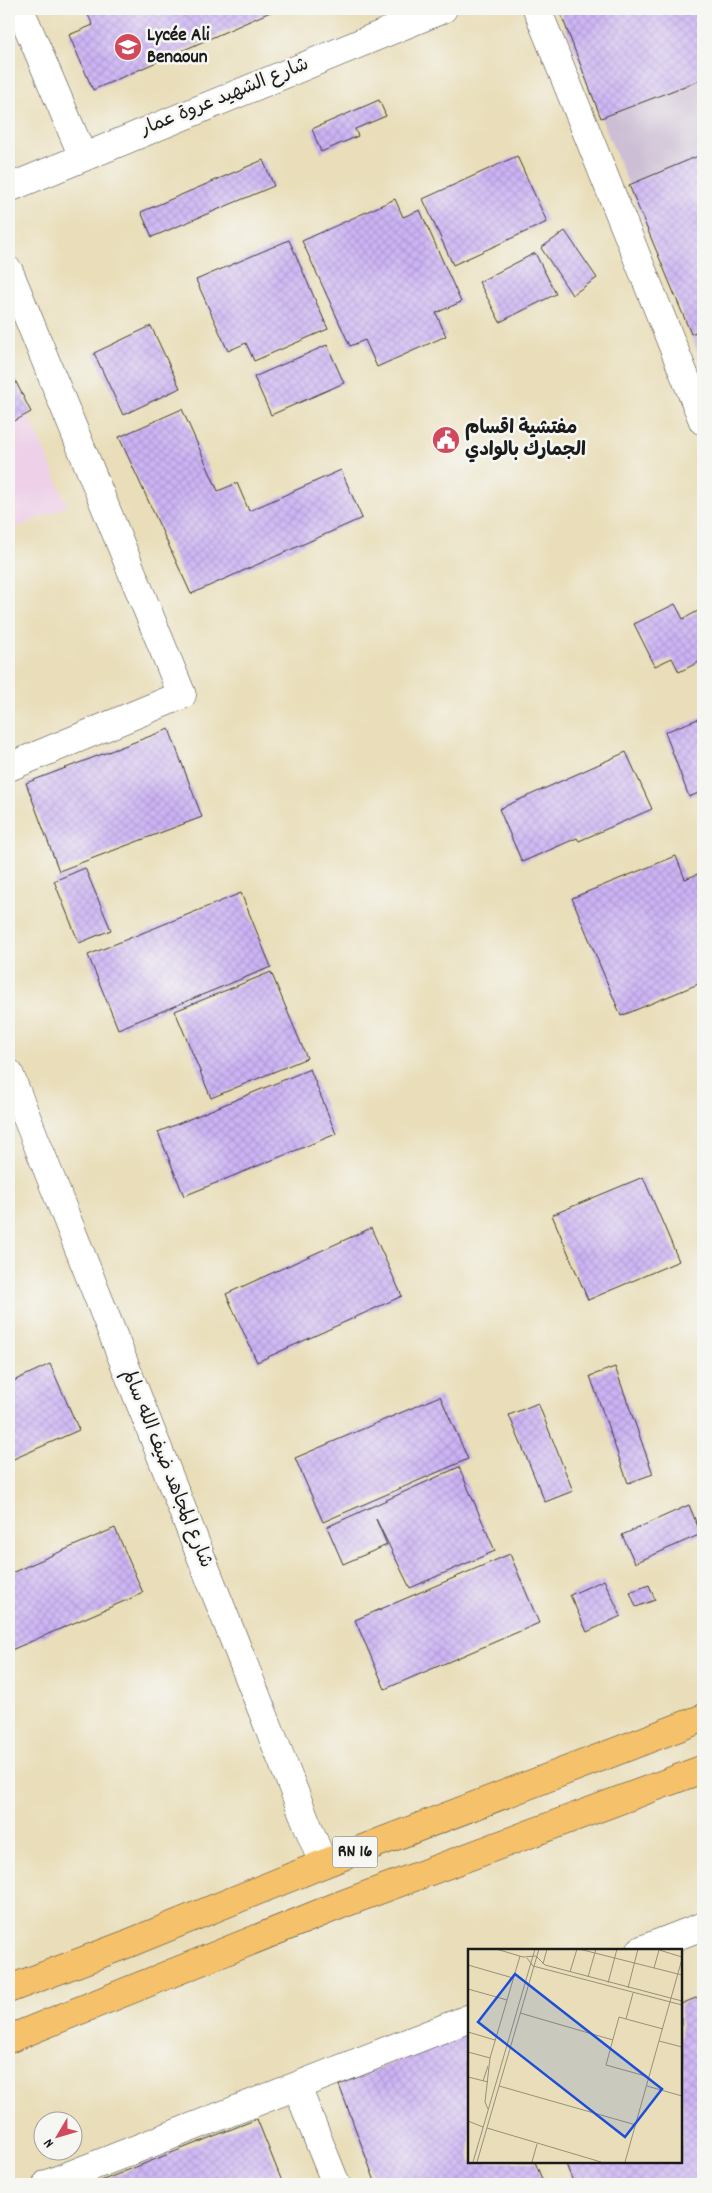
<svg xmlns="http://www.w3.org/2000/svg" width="712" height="2193" font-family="Dekko,'Playpen Sans Arabic',sans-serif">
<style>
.built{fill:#eed0e8}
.industrial{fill:#ccbed4}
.building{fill:url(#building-cross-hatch)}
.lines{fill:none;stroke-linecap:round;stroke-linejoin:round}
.minor-casing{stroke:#3b3934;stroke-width:29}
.major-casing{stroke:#3b3934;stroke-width:29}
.minor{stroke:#fff;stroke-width:28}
.major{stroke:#f5c16b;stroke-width:28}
.labels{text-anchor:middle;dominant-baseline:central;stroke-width:5;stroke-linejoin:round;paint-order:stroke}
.shield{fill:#f6f6f2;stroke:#5d5d5c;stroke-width:1}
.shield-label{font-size:18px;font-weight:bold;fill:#1c1c1c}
.poi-label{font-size:19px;font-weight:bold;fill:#1c1c1c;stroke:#f6f6f2;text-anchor:start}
.street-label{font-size:19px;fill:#1c1c1c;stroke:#f6f6f2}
.inset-road{fill:none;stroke:#97907a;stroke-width:1}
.view{fill:#1d4ed8;fill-opacity:0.15;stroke:#1d4ed8;stroke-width:2.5}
.inset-edge{fill:none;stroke:#1c1c1c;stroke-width:2.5}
</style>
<defs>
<pattern id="building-cross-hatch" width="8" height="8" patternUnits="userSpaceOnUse" patternTransform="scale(1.25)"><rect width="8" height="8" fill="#ccb3f4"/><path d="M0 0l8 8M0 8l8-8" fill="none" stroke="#af99d1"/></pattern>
</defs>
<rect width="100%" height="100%" fill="#f6f6f2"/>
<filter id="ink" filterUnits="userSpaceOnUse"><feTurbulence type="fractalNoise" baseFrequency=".02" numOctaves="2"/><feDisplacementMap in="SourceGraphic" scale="10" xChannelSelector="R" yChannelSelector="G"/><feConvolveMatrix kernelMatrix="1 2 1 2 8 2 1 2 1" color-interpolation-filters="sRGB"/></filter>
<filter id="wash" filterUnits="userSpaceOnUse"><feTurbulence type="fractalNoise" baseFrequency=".0096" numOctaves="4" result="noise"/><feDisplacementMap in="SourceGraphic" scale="20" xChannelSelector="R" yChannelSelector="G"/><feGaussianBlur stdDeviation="1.12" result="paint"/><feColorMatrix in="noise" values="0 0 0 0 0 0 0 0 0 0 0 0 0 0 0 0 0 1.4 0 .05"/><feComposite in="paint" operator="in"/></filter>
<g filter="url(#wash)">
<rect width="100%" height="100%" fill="#e9deb9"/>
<path class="built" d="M 9,369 L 68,506 L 9,531 Z"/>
<path class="industrial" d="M 703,79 L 703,365 L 601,118 Z"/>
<g id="blocks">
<g class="building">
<path d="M 85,9 L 277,9 L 93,90 L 69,35 L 93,25 Z"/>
<path d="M 559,9 L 703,9 L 703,79 L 601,118 Z"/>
<path d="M 379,100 L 386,116 L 355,129 L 358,136 L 321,152 L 312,129 Z"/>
<path d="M 703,154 L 703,329 L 691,334 L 629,185 Z"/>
<path d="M 517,156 L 547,222 L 453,265 L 423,199 Z"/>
<path d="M 263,160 L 274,186 L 152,237 L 141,212 Z"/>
<path d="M 395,199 L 403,217 L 420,210 L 461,302 L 436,313 L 446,336 L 377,367 L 365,340 L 350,346 L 302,241 Z"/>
<path d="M 565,231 L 597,278 L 572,295 L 541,248 Z"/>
<path d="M 289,240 L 328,329 L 254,361 L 246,343 L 228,351 L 196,280 Z"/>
<path d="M 535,253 L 556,294 L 500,322 L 479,282 Z"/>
<path d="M 151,326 L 180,388 L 123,415 L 94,353 Z"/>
<path d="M 327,345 L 344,383 L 271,415 L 254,377 Z"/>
<path d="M 9,368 L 31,412 L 9,424 Z"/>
<path d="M 182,409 L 218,491 L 237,483 L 249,511 L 341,470 L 362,518 L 191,594 L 119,437 Z"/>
<path d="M 675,604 L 683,619 L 698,611 L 703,621 L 703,660 L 679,672 L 672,658 L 655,666 L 634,624 Z"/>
<path d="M 703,717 L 703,791 L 689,797 L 665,732 Z"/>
<path d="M 169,729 L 202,817 L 59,871 L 26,783 Z"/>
<path d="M 626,752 L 652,809 L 579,841 L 577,838 L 522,862 L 499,809 Z"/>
<path d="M 676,856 L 685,879 L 703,872 L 703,955 L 697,958 L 703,973 L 703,982 L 621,1016 L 572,898 Z"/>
<path d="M 85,868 L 111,930 L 79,943 L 54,881 Z"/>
<path d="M 241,893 L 271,967 L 118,1029 L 88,955 Z"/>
<path d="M 271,972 L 307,1058 L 211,1098 L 175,1011 Z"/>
<path d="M 310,1069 L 336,1134 L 184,1196 L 158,1132 Z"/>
<path d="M 643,1177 L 679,1261 L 588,1300 L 552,1215 Z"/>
<path d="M 371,1228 L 402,1296 L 257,1362 L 226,1294 Z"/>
<path d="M 50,1364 L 79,1430 L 9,1461 L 9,1383 Z"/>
<path d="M 615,1367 L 653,1474 L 628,1483 L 590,1376 Z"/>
<path d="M 440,1396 L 468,1459 L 323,1522 L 295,1458 Z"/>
<path d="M 538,1403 L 573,1491 L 545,1502 L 509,1415 Z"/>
<path d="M 459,1467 L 495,1551 L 410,1588 L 376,1519 L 387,1545 L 343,1564 L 327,1527 Z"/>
<path d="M 689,1505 L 701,1534 L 635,1563 L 622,1535 Z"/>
<path d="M 115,1528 L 143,1593 L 9,1651 L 9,1574 Z"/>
<path d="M 510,1554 L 539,1623 L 385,1689 L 355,1620 Z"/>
<path d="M 604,1580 L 621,1616 L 587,1632 L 570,1595 Z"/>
<path d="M 649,1585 L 655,1600 L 636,1607 L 630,1592 Z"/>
<path d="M 703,1995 L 703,2184 L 574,2184 L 565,2162 L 681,2162 L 681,2004 Z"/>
<path d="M 470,2031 L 470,2162 L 535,2162 L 544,2184 L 376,2184 L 339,2085 Z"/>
<path d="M 257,2119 L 283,2184 L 93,2184 Z"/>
</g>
</g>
</g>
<g filter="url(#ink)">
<use href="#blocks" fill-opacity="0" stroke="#3b3934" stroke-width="1"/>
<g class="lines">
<defs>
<g id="minor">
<path d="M 20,9 L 83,157"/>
<path d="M 537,9 L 703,421"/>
<path d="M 9,188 L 443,9"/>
<path d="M 9,271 L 182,695 L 9,767"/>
<path d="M 9,1073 L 323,1864"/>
<path d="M 641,1950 L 703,1926"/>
<path d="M 297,2087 L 336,2184"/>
<path d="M 47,2184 L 470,2018"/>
</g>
<g id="major">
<path d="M 9,1989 L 127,1944 L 323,1864 L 703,1718"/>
<path d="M 9,2039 L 340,1905 L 703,1769"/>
</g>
</defs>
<use href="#minor" class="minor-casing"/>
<use href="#major" class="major-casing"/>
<use href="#minor" class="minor"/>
<use href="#major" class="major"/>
</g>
</g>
<defs>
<symbol id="school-disc" viewBox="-11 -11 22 22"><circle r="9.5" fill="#d1495b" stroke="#f6f6f2"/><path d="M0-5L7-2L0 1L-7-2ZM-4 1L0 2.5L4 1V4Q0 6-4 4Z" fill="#fff"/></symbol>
<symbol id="civic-disc" viewBox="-11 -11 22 22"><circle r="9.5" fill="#d1495b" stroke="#f6f6f2"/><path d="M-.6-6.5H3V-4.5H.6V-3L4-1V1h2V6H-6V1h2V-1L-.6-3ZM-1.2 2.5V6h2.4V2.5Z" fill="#fff"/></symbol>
</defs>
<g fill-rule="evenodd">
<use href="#school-disc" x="112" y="31" width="32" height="32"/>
<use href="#civic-disc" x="430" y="424" width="32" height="32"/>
</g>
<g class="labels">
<rect class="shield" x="332.5" y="1836.5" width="45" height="31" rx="4"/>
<g class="shield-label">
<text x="355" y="1852">RN 16</text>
</g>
<g class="poi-label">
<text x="147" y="36">Lycée Ali<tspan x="147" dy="22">Benaoun</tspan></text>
<text x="465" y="429">مفتشية اقسام<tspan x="465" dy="22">الجمارك بالوادي</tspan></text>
</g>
<g class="street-label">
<text transform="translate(225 98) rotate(-22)">شارع الشهيد عروة عمار</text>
<text transform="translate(166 1469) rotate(68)">شارع المجاهد ضيف الله سالم</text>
</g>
</g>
<g transform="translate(468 1949)">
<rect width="214" height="214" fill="#e9deb9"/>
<path class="inset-road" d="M 28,0 L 55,8 L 68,7 L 77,16 L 214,52M 111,0 L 214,26M 188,0 L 214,8M 59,9 L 65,17 L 214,56M 75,15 L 79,0M 0,16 L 45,29M 186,19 L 191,1M 102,23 L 109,0M 120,28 L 128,0M 140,34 L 149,0M 160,39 L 170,0M 0,40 L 39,51M 165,44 L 158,70 L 195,80M 52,64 L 145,91M 158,70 L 151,68 L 138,116 L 181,128M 0,83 L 27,91M 191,92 L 214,98M 0,103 L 22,109M 0,128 L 20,133M 15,132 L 20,117M 31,137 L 168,176M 179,137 L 214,147M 20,160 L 17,153 L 22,109 L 52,7M 0,172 L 15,178M 19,179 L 133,213M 5,213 L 67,0M 9,213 L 71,0M 64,213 L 69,195M 157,213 L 214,10"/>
<path class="view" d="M 47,25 L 194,140 L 157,188 L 10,73 Z"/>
<rect width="214" height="214" class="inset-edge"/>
</g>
<rect width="712" height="2193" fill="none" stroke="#f6f6f2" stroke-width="30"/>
<g transform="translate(58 2136) rotate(232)"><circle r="24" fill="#f6f6f2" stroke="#9f9f9c"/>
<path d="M0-4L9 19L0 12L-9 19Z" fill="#d1495b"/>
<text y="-8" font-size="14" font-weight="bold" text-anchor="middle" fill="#1c1c1c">N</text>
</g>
</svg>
